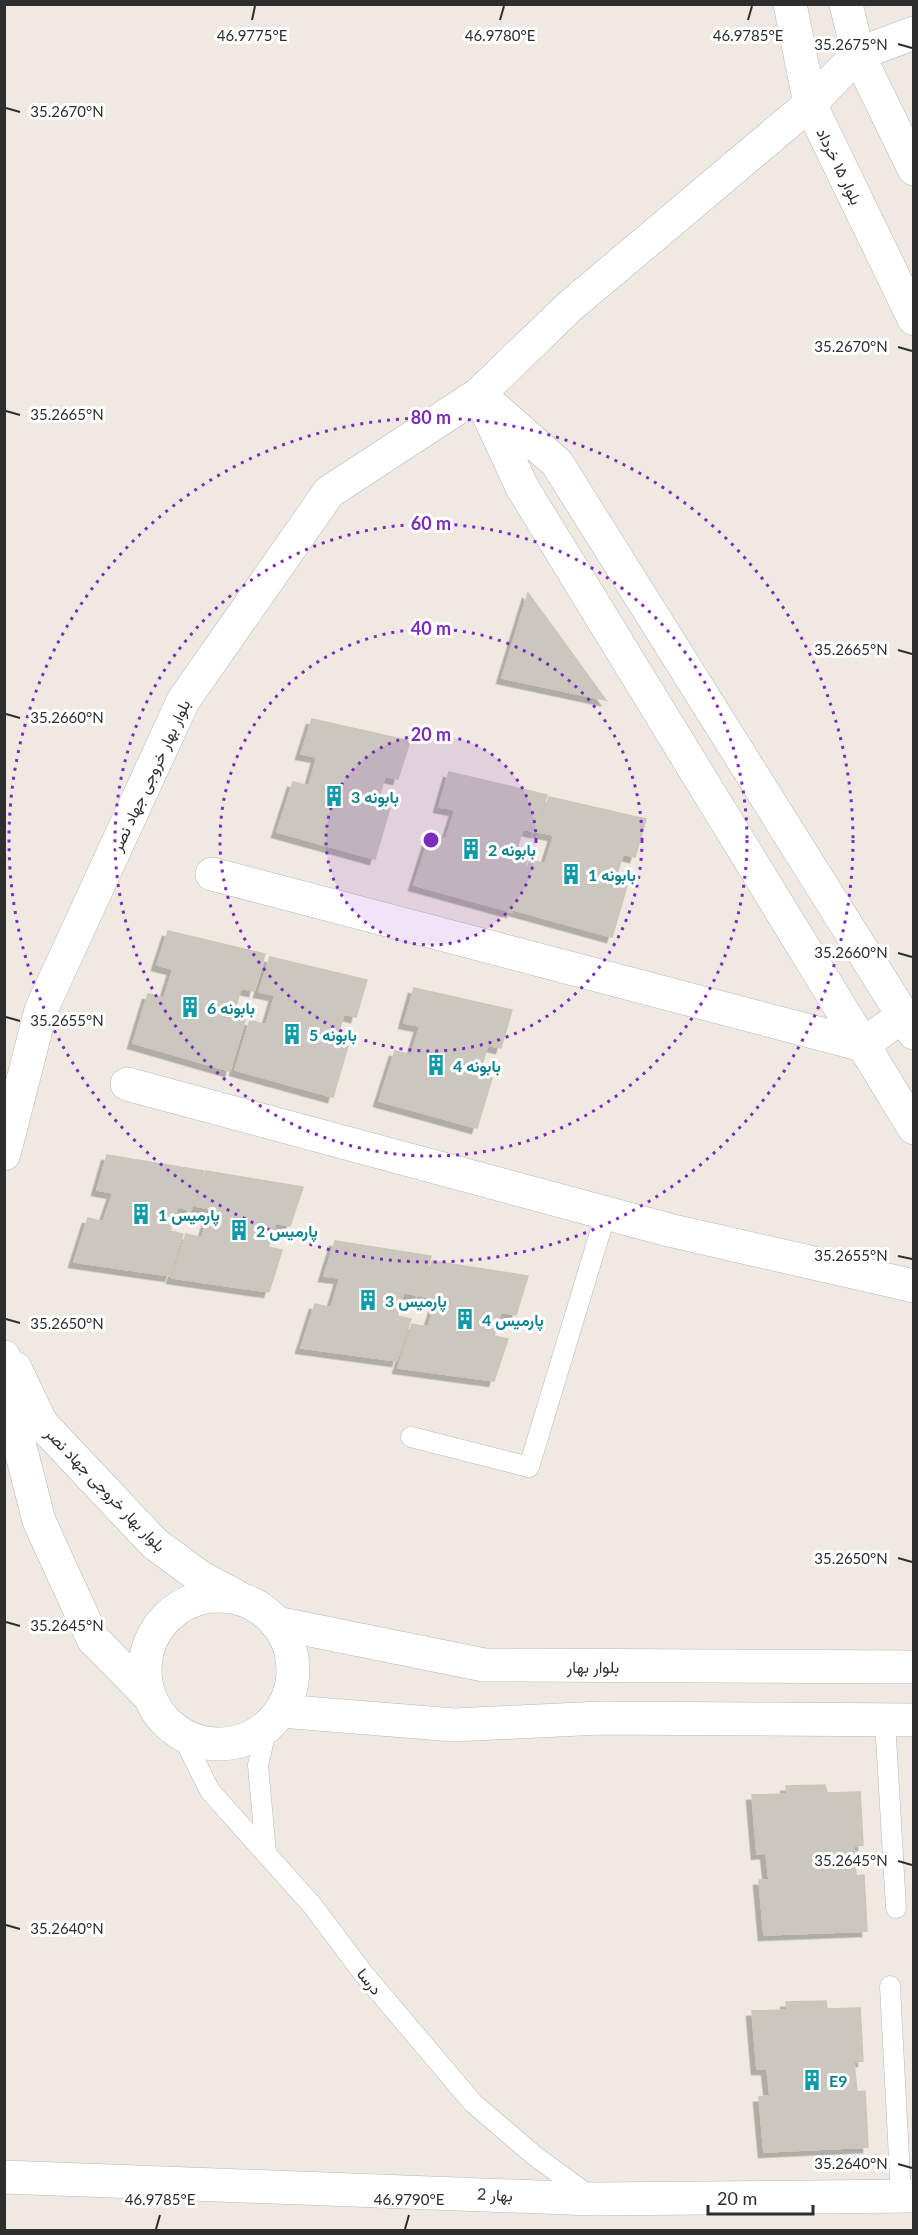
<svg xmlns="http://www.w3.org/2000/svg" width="918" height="2235" font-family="Lato,Vazirmatn,sans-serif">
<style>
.building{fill:#cbc7bf;stroke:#cbc5ba;stroke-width:1.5;filter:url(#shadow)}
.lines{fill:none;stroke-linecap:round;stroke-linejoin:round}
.service-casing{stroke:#b4b7c1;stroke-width:21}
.minor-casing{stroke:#b4b7c1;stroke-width:34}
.tertiary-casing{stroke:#b4b7c1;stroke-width:34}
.service{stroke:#fff;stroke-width:20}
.minor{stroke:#fff;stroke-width:33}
.tertiary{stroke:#fff;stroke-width:33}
.ticks{fill:none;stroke:#2e2e2e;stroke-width:2}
.ring{fill:none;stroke:#7b2cbf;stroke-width:3;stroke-dasharray:3 6}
.labels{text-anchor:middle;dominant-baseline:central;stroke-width:6;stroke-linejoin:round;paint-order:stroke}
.street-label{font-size:16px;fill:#2e2e2e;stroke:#fff}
.culture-label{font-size:16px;font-weight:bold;fill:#0d838f;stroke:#fff;text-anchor:start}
.ticks-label{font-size:15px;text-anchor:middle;fill:#2e2e2e;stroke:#fff;stroke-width:6;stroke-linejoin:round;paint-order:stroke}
.centre{fill:#7b2cbf;stroke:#fff;stroke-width:3}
.ring-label{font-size:18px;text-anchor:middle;font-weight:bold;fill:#7b2cbf;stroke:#fff;stroke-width:6;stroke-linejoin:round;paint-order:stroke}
</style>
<defs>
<filter id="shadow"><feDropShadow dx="-5.5" dy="5.5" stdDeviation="0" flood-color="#0004"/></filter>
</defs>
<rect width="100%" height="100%" fill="#efe9e1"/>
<g class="building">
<path d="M 528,593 L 606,700 L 502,678 Z"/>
<path d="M 312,719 L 410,741 L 398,779 L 385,776 L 377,805 L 390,808 L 375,859 L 277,832 L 293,782 L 309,786 L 317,757 L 301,754 Z"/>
<path d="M 449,772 L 547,795 L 536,832 L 523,829 L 514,858 L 527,861 L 512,912 L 414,885 L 430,835 L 446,839 L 455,810 L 439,807 Z"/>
<path d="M 549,797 L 646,819 L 635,857 L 623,854 L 614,883 L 627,886 L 612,937 L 514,910 L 530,860 L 545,864 L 554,835 L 538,832 Z"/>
<path d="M 168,931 L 265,954 L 254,991 L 241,988 L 233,1017 L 245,1020 L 230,1071 L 133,1043 L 148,994 L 164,998 L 173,969 L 157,965 Z"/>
<path d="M 270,957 L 367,980 L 356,1017 L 344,1014 L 335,1044 L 348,1046 L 333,1097 L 235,1070 L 250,1020 L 266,1025 L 275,995 L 259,992 Z"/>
<path d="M 414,988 L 512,1010 L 501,1048 L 488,1045 L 479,1074 L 492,1078 L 477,1128 L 379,1101 L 395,1051 L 411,1055 L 420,1026 L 404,1023 Z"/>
<path d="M 107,1155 L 204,1171 L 191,1210 L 178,1207 L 170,1231 L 183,1234 L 170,1276 L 74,1262 L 88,1218 L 103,1222 L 113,1193 L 97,1190 Z"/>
<path d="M 206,1171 L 303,1187 L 290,1226 L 276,1223 L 268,1247 L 282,1250 L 269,1292 L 172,1278 L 186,1234 L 202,1238 L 211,1209 L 195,1206 Z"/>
<path d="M 335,1241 L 431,1256 L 419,1296 L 404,1292 L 397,1316 L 411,1319 L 397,1361 L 301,1348 L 315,1304 L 331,1308 L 340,1278 L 324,1276 Z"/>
<path d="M 432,1261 L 528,1276 L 516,1315 L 501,1312 L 494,1336 L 508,1339 L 494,1381 L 398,1368 L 412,1324 L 428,1327 L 437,1298 L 421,1296 Z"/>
<path d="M 825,1785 L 827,1793 L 860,1792 L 863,1845 L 854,1846 L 856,1876 L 864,1875 L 867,1931 L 764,1935 L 759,1880 L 769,1880 L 766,1853 L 757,1854 L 752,1795 L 787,1794 L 786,1786 Z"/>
<path d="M 826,2001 L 827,2009 L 860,2008 L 863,2061 L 854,2062 L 857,2092 L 865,2091 L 868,2147 L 764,2152 L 759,2097 L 770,2096 L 767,2069 L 757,2069 L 752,2011 L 787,2010 L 786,2002 Z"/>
</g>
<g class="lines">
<defs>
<g id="service">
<path d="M 411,1437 L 529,1467 L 606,1213"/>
<path d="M 885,1720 L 896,1908"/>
<path d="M 181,1733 L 210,1791 L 312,1905 L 363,1973 L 473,2103 L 535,2156 L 591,2197"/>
<path d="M 266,1853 L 258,1765 L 267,1727"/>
<path d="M 890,1986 L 901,2196"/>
</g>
<g id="minor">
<path d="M 479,394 L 522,487 L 914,1128"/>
<path d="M 489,403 L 557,463 L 914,1033"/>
<path d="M 212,874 L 863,1045 L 901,1017"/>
<path d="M 127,1084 L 669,1230 L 914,1286"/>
<path d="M 4,1154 L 41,1010 L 183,701 L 329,492 L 479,394 L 569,307 L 810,104 L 858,54 L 914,33"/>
<path d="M 4,1357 L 12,1415 L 39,1521 L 93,1639 L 150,1697"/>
<path d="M 15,1368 L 41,1423 L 154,1543 L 200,1577 L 236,1596"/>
<circle cx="219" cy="1670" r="74"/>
<path d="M 276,1623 L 484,1665 L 914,1667"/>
<path d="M 281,1711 L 454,1725 L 600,1718 L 914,1720"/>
<path d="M 4,2177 L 593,2199 L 914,2196"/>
</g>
<g id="tertiary">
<path d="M 790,4 L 810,104 L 914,319"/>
<path d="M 846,4 L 858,54 L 914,169"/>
</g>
</defs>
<use href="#service" class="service-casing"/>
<use href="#minor" class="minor-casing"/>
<use href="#tertiary" class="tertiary-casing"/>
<use href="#service" class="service"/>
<use href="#minor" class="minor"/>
<use href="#tertiary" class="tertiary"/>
</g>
<path class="ticks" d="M 252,20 L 255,6M 500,20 L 504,6M 748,20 L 752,6M 898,44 L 912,48M 6,108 L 20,112M 898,347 L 912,351M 6,411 L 20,415M 898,650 L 912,654M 6,714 L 20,718M 898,953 L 912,957M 6,1017 L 20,1021M 898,1256 L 912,1259M 6,1319 L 20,1323M 898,1558 L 912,1562M 6,1622 L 20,1626M 898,1861 L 912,1865M 6,1925 L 20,1929M 898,2164 L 912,2168M 156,2229 L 160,2215M 405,2229 L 409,2215"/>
<circle cx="431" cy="840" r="105" fill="#7b2cbf" fill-opacity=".12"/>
<g class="ring">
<circle cx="431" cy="840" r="105"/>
<circle cx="431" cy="840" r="211"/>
<circle cx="431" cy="840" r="316"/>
<circle cx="431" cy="840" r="422"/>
</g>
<defs>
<symbol id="building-bare" viewBox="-9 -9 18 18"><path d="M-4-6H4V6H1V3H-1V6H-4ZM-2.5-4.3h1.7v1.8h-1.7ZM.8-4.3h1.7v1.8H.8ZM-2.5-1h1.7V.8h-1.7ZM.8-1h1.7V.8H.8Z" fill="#0f9aa8" stroke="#fff" stroke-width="2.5" paint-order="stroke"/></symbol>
</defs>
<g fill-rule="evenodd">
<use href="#building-bare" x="319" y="781" width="30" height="30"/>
<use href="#building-bare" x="456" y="834" width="30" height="30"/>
<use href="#building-bare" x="556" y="859" width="30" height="30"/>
<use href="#building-bare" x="175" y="992" width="30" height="30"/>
<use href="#building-bare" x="277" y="1019" width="30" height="30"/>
<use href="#building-bare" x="421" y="1050" width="30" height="30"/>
<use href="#building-bare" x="126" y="1199" width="30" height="30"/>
<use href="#building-bare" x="224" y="1215" width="30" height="30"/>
<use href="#building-bare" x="353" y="1285" width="30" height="30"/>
<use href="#building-bare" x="450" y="1304" width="30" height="30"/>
<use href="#building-bare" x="797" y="2065" width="30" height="30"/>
</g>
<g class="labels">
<g class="street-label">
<text transform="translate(840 166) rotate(64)">بلوار ۱۵ خرداد</text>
<text transform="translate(150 775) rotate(-65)">بلوار بهار خروجی جهاد نصر</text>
<text transform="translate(106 1489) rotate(46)">بلوار بهار خروجی جهاد نصر</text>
<text x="593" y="1666">بلوار بهار</text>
<text transform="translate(370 1981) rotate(51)">درسا</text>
<text transform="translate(495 2194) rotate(3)">بهار 2</text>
</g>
<g class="culture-label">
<text x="351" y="796">بابونه 3</text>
<text x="488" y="849">بابونه 2</text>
<text x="588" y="874">بابونه 1</text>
<text x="207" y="1007">بابونه 6</text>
<text x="309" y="1034">بابونه 5</text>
<text x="453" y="1065">بابونه 4</text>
<text x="158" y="1214">پارمیس 1</text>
<text x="256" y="1230">پارمیس 2</text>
<text x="385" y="1300">پارمیس 3</text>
<text x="482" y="1319">پارمیس 4</text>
<text x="829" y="2080">E9</text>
</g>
</g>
<g class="ticks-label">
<text x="252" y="41">46.9775°E</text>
<text x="500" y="41">46.9780°E</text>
<text x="748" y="41">46.9785°E</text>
<text x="851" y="50">35.2675°N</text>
<text x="67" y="117">35.2670°N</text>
<text x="851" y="352">35.2670°N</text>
<text x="67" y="420">35.2665°N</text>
<text x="851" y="655">35.2665°N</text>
<text x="67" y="723">35.2660°N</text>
<text x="851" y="958">35.2660°N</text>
<text x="67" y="1026">35.2655°N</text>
<text x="851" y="1261">35.2655°N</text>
<text x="67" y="1329">35.2650°N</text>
<text x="851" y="1564">35.2650°N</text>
<text x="67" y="1631">35.2645°N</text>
<text x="851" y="1866">35.2645°N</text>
<text x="67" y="1934">35.2640°N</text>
<text x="851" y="2169">35.2640°N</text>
<text x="160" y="2205">46.9785°E</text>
<text x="409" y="2205">46.9790°E</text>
</g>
<circle cx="431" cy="840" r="9" class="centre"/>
<g class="ring-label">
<text x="431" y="424">80 m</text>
<text x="431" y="530">60 m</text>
<text x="431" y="635">40 m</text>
<text x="431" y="741">20 m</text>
</g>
<rect width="918" height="2235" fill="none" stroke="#2e2e2e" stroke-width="12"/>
<path d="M708 2205v9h105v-9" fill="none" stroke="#2e2e2e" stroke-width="3"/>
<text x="717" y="2205" font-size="18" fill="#2e2e2e" stroke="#ffffff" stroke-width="4.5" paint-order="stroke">20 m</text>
</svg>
